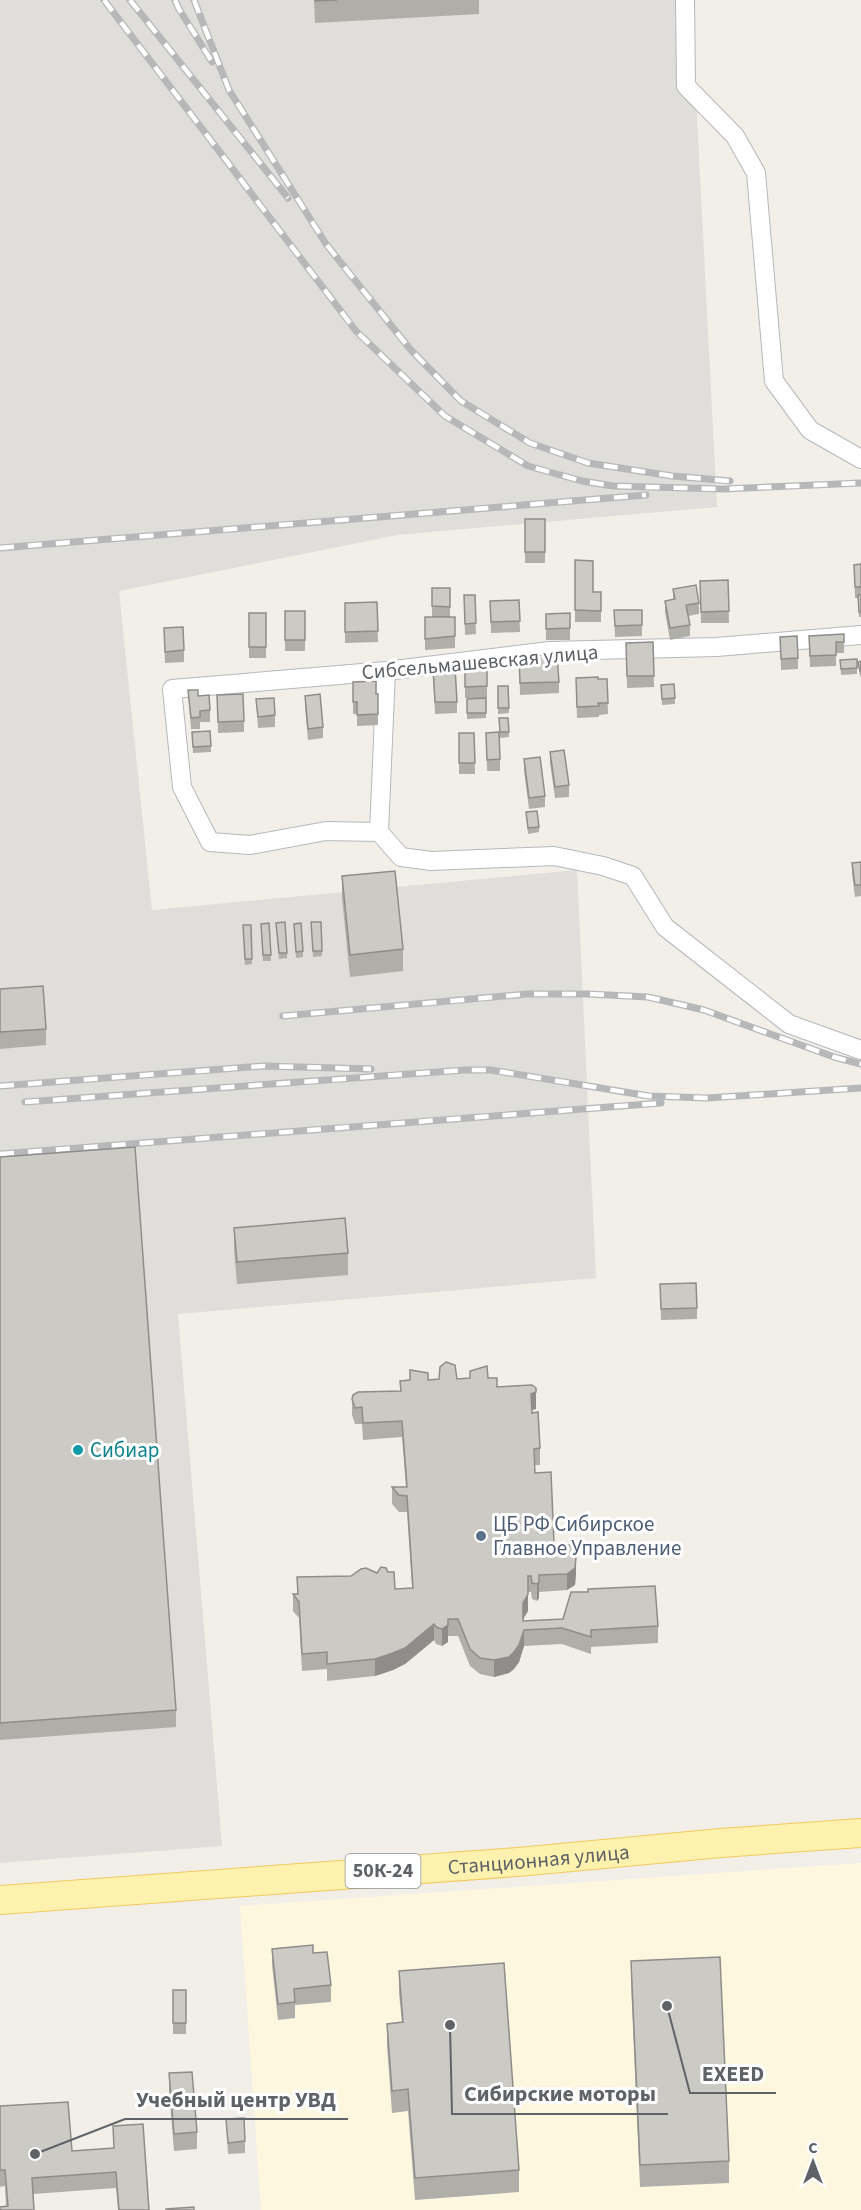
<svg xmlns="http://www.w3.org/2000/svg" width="861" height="2210" font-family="'Source Sans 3',sans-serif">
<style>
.commercial{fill:#fef7e0}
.industrial{fill:#e0deda}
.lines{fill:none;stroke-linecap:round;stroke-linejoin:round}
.minor-casing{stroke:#b5b8bc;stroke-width:20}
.primary-casing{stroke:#f2c960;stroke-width:30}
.minor{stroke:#fff;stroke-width:18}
.primary{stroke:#fff2af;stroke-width:28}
.rail-casing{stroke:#b6b7b8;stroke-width:7}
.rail{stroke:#fff;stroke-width:4.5;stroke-dasharray:14;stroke-linecap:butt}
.wall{fill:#afaea9}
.shaded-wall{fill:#8f8d8a}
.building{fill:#cccac5;stroke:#8f8d8a;stroke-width:1.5}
.culture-dot{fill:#0f9aa8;stroke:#fff;stroke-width:2}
.service-dot{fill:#5c6f8a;stroke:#fff;stroke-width:2}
.labels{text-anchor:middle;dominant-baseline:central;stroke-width:6;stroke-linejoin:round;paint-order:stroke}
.shield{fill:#fff;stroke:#8f9295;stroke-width:1.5}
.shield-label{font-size:20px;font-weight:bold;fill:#5f6368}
.street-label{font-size:21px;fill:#5f6368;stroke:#fff}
.culture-label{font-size:21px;fill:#0d838f;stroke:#fff;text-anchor:start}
.service-label{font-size:21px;fill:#4e5e75;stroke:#fff;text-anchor:start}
.leader{fill:none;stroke:#5f6368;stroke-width:2}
.callout-dot{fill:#5f6368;stroke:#fff;stroke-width:2}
.callout-label{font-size:22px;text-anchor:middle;font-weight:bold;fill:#5f6368;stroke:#fff;stroke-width:6;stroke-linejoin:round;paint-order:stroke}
</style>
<rect width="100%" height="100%" fill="#f1efe8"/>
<path class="commercial" d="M 861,1863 L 861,2210 L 261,2210 L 240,1906 Z"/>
<path class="industrial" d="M 0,0 L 691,0 L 717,507 L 397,535 L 119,591 L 152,910 L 577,870 L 596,1278 L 178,1314 L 222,1846 L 0,1863 Z"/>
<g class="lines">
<defs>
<g id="minor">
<path d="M 685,0 L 686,86 L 735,136 L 756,173 L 774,381 L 810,430 L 861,459"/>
<path d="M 861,635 L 717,647 L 550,651 L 386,671 L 172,689 L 182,787 L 210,842 L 250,845 L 326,831 L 379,832 L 401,857 L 431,861 L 554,856 L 603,866 L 633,876 L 665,927 L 789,1024 L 861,1050"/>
<path d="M 379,832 L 386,671"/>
</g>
<g id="primary">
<path id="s1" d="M 0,1900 L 518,1862 L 721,1843 L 861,1833"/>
</g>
</defs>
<use href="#minor" class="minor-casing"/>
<use href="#primary" class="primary-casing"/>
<use href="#minor" class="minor"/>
<use href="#primary" class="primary"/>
<defs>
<g id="rail">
<path d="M 104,0 L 356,331 L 445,416 L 528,466 L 582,481 L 613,486 L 723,489 L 861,483"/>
<path d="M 130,0 L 288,198"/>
<path d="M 175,0 L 179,9 L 212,62"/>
<path d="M 194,0 L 229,90 L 326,244 L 410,349 L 461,401 L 530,443 L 588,463 L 672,476 L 730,481"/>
<path d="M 0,548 L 646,495"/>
<path d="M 283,1016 L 527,994 L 588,994 L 648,997 L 704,1010 L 834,1057 L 861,1064"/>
<path d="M 0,1086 L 264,1066 L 371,1069"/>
<path d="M 25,1102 L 465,1070 L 491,1070 L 649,1096 L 707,1098 L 861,1088"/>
<path d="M 0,1154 L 661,1103"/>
</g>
</defs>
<use href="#rail" class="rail-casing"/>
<use href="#rail" class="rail"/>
</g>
<g class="wall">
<path d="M 314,0 L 479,0 L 479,14 L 315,23 Z"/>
<rect x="525" y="519" width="20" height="44"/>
<path d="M 575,560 L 593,592 L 601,592 L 601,622 L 575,622 Z"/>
<path d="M 861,564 L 861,617 L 859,617 L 858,598 L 855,598 L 854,565 Z"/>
<path d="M 728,580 L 729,623 L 701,623 L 700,581 Z"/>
<path d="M 432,588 L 450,588 L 450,617 L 455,617 L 455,648 L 425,650 L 425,617 L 432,617 Z"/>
<path d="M 673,589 L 699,603 L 699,614 L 688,616 L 690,625 L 690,636 L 670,640 L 665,612 L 665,601 L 673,599 Z"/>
<path d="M 464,595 L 475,595 L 476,634 L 465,635 Z"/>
<path d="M 519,600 L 520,632 L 491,633 L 490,601 Z"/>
<path d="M 377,602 L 378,642 L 345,643 L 345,603 Z"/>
<path d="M 614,610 L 642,610 L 642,636 L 615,637 Z"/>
<rect x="285" y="611" width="20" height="40"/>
<rect x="249" y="613" width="17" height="45"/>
<path d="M 546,614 L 570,628 L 570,640 L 546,640 Z"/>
<path d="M 164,628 L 184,650 L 184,662 L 165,663 Z"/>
<path d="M 844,634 L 844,653 L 836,653 L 836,666 L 810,667 L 809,636 Z"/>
<path d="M 780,637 L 798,658 L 798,669 L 781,670 Z"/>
<path d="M 653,642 L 654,687 L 627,688 L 626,643 Z"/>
<path d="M 519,656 L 559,682 L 559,693 L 520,695 Z"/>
<path d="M 857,659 L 857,674 L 841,675 L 840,660 Z"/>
<path d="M 861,661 L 861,676 L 860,677 L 858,662 Z"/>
<path d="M 487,662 L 487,698 L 465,698 L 465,663 Z"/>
<path d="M 433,668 L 457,702 L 457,713 L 435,714 Z"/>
<path d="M 598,679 L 607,679 L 608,714 L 599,715 L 599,717 L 577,718 L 576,689 Z"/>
<path d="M 353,682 L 378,694 L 378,725 L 357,726 L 357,714 L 353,714 Z"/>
<path d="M 674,684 L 675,704 L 662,705 L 661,690 Z"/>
<path d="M 498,686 L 508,686 L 509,713 L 498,714 Z"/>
<path d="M 188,690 L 198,696 L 210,710 L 210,722 L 200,722 L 200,729 L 191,729 Z"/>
<path d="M 217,695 L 244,721 L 244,732 L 218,733 Z"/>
<path d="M 305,696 L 323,727 L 323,738 L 308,740 L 305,707 Z"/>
<path d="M 486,698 L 486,718 L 467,719 L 467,699 Z"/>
<path d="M 256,699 L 275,715 L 275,727 L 258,728 Z"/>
<path d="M 499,718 L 508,718 L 509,737 L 500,738 Z"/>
<path d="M 210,731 L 211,752 L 193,753 L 192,732 Z"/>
<path d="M 459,733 L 474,733 L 475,774 L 459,774 Z"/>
<path d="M 486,733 L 500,759 L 500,771 L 487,771 Z"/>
<path d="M 550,752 L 569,785 L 569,797 L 555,798 L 550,763 Z"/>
<path d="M 524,759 L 545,796 L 545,807 L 529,809 L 524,771 Z"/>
<path d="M 526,812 L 539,827 L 539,832 L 528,834 Z"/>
<path d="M 861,862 L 861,896 L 855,897 L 852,874 L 852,863 Z"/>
<path d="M 342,876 L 403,949 L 403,971 L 350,977 L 342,898 Z"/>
<path d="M 311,922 L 321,922 L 322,956 L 313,957 Z"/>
<path d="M 269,923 L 271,961 L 263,961 L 261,924 Z"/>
<path d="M 276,923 L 287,953 L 287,958 L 279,959 Z"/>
<path d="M 243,925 L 251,925 L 252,964 L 245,965 Z"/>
<path d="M 294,929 L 303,951 L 303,957 L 296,958 Z"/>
<path d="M 0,989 L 46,1029 L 46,1045 L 0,1049 Z"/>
<path d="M 0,1157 L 176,1710 L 176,1727 L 0,1740 Z"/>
<path d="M 234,1228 L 348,1253 L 348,1275 L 237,1284 L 234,1250 Z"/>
<path d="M 660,1284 L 697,1308 L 697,1319 L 661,1320 Z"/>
<path d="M 410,1370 L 428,1380 L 488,1378 L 497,1387 L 536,1409 L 532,1410 L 540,1448 L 540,1465 L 535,1465 L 535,1473 L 554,1544 L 576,1573 L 575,1585 L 567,1590 L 539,1592 L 539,1598 L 537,1601 L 532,1599 L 531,1592 L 528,1592 L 528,1611 L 523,1619 L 523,1621 L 658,1626 L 658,1643 L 591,1647 L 591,1654 L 562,1644 L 524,1646 L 519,1662 L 514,1669 L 509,1673 L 494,1677 L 480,1674 L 470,1666 L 458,1636 L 448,1636 L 448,1642 L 442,1646 L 436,1644 L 434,1640 L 405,1664 L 393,1670 L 375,1676 L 327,1681 L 327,1669 L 302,1671 L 299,1618 L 293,1611 L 293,1594 L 297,1594 L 297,1577 L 395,1589 L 412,1588 L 407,1512 L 399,1512 L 392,1504 L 392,1487 L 406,1487 L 402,1437 L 363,1440 L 362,1424 L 355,1424 L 352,1415 L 352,1399 L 400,1391 L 400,1381 L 410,1380 Z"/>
<path d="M 272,1949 L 313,1953 L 331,1985 L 331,2002 L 295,2005 L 295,2018 L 278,2020 L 272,1965 Z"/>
<path d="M 631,1961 L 729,2161 L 729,2183 L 640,2187 L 631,1983 Z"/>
<path d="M 399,1971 L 519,2170 L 519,2192 L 415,2200 L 408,2111 L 392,2113 L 387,2046 L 387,2024 L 402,2023 L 399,1993 Z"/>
<rect x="173" y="1990" width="13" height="44"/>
<path d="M 169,2073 L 197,2132 L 197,2149 L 174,2151 L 169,2090 Z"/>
<path d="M 0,2106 L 72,2151 L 114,2148 L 113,2126 L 149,2210 L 118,2210 L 116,2188 L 33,2194 L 6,2206 L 5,2186 L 0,2187 Z"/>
<path d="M 226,2119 L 245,2141 L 245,2153 L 228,2154 Z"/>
</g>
<g class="shaded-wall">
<path d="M 536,1392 L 536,1409 L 531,1410 L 531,1394 Z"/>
<path d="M 576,1557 L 576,1573 L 575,1585 L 567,1590 L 567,1574 Z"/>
<path d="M 539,1582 L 539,1598 L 537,1601 L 537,1584 Z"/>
<path d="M 528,1594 L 528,1611 L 523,1619 L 523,1603 Z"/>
<path d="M 448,1619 L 448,1642 L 442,1646 L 442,1629 Z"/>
<path d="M 434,1624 L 434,1640 L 405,1664 L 393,1670 L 375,1676 L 375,1659 Z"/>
<path d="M 524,1630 L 524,1646 L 519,1662 L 514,1669 L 509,1673 L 494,1677 L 494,1660 Z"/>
</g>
<g class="building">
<path d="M 315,0 L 337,0 L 315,1 Z"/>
<rect x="525" y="519" width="20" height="33"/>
<path d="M 575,560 L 593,561 L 593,592 L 601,592 L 601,611 L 575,610 Z"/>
<path d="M 861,564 L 861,587 L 855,587 L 854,565 Z"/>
<path d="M 728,580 L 729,611 L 701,612 L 700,581 Z"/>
<path d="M 696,585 L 699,603 L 686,605 L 690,625 L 670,628 L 665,601 L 675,599 L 673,589 Z"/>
<path d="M 432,588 L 450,588 L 450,607 L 432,606 Z"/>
<path d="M 464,595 L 475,595 L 476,623 L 465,624 Z"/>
<path d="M 858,595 L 861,595 L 861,612 L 859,612 Z"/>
<path d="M 519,600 L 520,621 L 491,622 L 490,601 Z"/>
<path d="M 377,602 L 378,631 L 345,632 L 345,603 Z"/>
<path d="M 614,610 L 642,610 L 642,625 L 615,626 Z"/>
<rect x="285" y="611" width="20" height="29"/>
<rect x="249" y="613" width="17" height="34"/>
<path d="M 570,613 L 570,628 L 546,629 L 546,614 Z"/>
<path d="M 425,617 L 455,617 L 455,636 L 425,639 Z"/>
<path d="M 183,627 L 184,650 L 165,652 L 164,628 Z"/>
<path d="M 844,634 L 844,642 L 836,642 L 836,655 L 810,656 L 809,636 Z"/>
<path d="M 797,636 L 798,658 L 781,659 L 780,637 Z"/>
<path d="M 653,642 L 654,676 L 627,676 L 626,643 Z"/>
<path d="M 557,655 L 559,682 L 520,683 L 519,656 Z"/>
<path d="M 857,659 L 857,668 L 841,669 L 840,660 Z"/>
<path d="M 861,661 L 861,671 L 860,671 L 858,662 Z"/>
<path d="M 487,662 L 487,686 L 465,687 L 465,663 Z"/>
<path d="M 455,667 L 457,702 L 435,702 L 433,668 Z"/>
<path d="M 598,677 L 598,679 L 607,679 L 608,703 L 598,703 L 599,706 L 577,707 L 576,678 Z"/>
<path d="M 376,681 L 376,694 L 378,694 L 378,714 L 357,715 L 357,702 L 353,702 L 353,682 Z"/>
<path d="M 674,684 L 675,698 L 662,699 L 661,685 Z"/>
<path d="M 498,686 L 508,686 L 509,708 L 498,708 Z"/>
<path d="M 188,690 L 198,690 L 198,696 L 209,695 L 210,710 L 200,711 L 200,717 L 191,718 Z"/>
<path d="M 243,694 L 244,721 L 218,722 L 217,695 Z"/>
<path d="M 320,694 L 323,727 L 308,729 L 305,696 Z"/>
<path d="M 274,698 L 275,715 L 258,717 L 256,699 Z"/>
<path d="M 486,698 L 486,713 L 467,713 L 467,699 Z"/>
<path d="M 499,718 L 508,718 L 509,732 L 500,732 Z"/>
<path d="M 210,731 L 211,746 L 193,747 L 192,732 Z"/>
<path d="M 499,732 L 500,759 L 487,760 L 486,733 Z"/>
<path d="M 459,733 L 474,733 L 475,763 L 459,763 Z"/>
<path d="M 564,750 L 569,785 L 555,787 L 550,752 Z"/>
<path d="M 540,757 L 545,796 L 529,798 L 524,759 Z"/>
<path d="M 537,811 L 539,827 L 528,828 L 526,812 Z"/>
<path d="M 861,862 L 861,885 L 855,885 L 852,863 Z"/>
<path d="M 395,871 L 403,949 L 350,955 L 342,876 Z"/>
<path d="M 285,922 L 287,953 L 279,953 L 276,923 Z"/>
<path d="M 311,922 L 321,922 L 322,951 L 313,951 Z"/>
<path d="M 269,923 L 271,955 L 263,955 L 261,924 Z"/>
<path d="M 301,923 L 303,951 L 296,952 L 294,924 Z"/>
<path d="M 243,925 L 251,925 L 252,959 L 245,959 Z"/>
<path d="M 43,986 L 46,1029 L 0,1032 L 0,989 Z"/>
<path d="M 135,1147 L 176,1710 L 0,1723 L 0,1157 Z"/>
<path d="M 345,1218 L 348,1253 L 237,1262 L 234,1228 Z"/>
<path d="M 696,1283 L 697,1308 L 661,1309 L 660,1284 Z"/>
<path d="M 446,1362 L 455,1365 L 457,1379 L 470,1378 L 470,1371 L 487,1366 L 488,1378 L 497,1378 L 497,1387 L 532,1385 L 536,1388 L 536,1392 L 531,1394 L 532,1413 L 538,1412 L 540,1448 L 534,1449 L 535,1473 L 551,1472 L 554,1544 L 569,1545 L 573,1548 L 576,1557 L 575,1568 L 567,1574 L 539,1575 L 539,1582 L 537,1584 L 532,1583 L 531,1576 L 528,1576 L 528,1594 L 523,1603 L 523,1621 L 563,1619 L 571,1592 L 588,1592 L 588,1589 L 655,1586 L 658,1626 L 591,1630 L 591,1637 L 562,1628 L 524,1630 L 519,1645 L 514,1652 L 509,1657 L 494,1660 L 480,1658 L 470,1649 L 458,1619 L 448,1619 L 448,1625 L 442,1629 L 436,1627 L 434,1624 L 405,1648 L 393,1653 L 375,1659 L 327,1664 L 327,1652 L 302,1654 L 299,1602 L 293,1594 L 298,1594 L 297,1577 L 351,1576 L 361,1569 L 366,1568 L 377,1573 L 381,1567 L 386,1568 L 388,1572 L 394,1572 L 395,1589 L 413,1588 L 407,1496 L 399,1495 L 392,1487 L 407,1487 L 402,1421 L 363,1423 L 362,1407 L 355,1408 L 352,1399 L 353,1395 L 358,1392 L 401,1391 L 400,1381 L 410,1380 L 410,1370 L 428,1373 L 428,1380 L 439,1379 L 440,1367 Z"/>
<path d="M 313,1945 L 313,1953 L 327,1952 L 331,1985 L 294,1989 L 295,2002 L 278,2004 L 272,1949 Z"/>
<path d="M 720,1957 L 729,2161 L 640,2165 L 631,1961 Z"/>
<path d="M 504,1963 L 519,2170 L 415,2178 L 408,2089 L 392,2091 L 387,2024 L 403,2022 L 399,1971 Z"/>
<rect x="173" y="1990" width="13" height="33"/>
<path d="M 192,2072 L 197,2132 L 174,2134 L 169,2073 Z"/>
<path d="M 68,2102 L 72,2151 L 114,2148 L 113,2126 L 143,2124 L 149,2210 L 119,2210 L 116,2172 L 32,2178 L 34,2210 L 0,2210 L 0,2207 L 8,2206 L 5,2170 L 0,2170 L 0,2106 Z"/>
<path d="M 244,2118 L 245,2141 L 228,2143 L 226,2119 Z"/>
<path d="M 194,2207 L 194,2210 L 166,2210 L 166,2209 Z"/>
</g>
<circle class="culture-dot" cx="78" cy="1450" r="6"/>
<circle class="service-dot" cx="481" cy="1536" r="6"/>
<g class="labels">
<rect class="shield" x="345.5" y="1854" width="75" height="34" rx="4.5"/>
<g class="shield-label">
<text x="383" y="1871">50К-24</text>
</g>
<g class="street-label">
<text transform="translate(480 662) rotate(-5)">Сибсельмашевская улица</text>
<text stroke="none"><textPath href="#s1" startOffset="540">Станционная улица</textPath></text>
</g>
<g class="culture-label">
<text x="90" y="1450">Сибиар</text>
</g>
<g class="service-label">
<text x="493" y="1524">ЦБ РФ Сибирское<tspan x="493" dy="24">Главное Управление</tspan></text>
</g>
</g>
<path class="leader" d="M667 2006L690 2093H776M450 2025L452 2114H668M35 2154L125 2119H348"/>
<g class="callout-dot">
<circle cx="667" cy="2006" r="6"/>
<circle cx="450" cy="2025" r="6"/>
<circle cx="35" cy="2154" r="6"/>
</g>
<g class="callout-label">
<text x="733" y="2081">EXEED</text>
<text x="560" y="2101">Сибирские моторы</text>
<text x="236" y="2107">Учебный центр УВД</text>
</g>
<g transform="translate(813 2162)" stroke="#ffffff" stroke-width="4.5" paint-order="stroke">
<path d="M0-4.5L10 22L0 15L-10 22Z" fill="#5f6368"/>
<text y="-9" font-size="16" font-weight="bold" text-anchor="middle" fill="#5f6368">С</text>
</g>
</svg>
